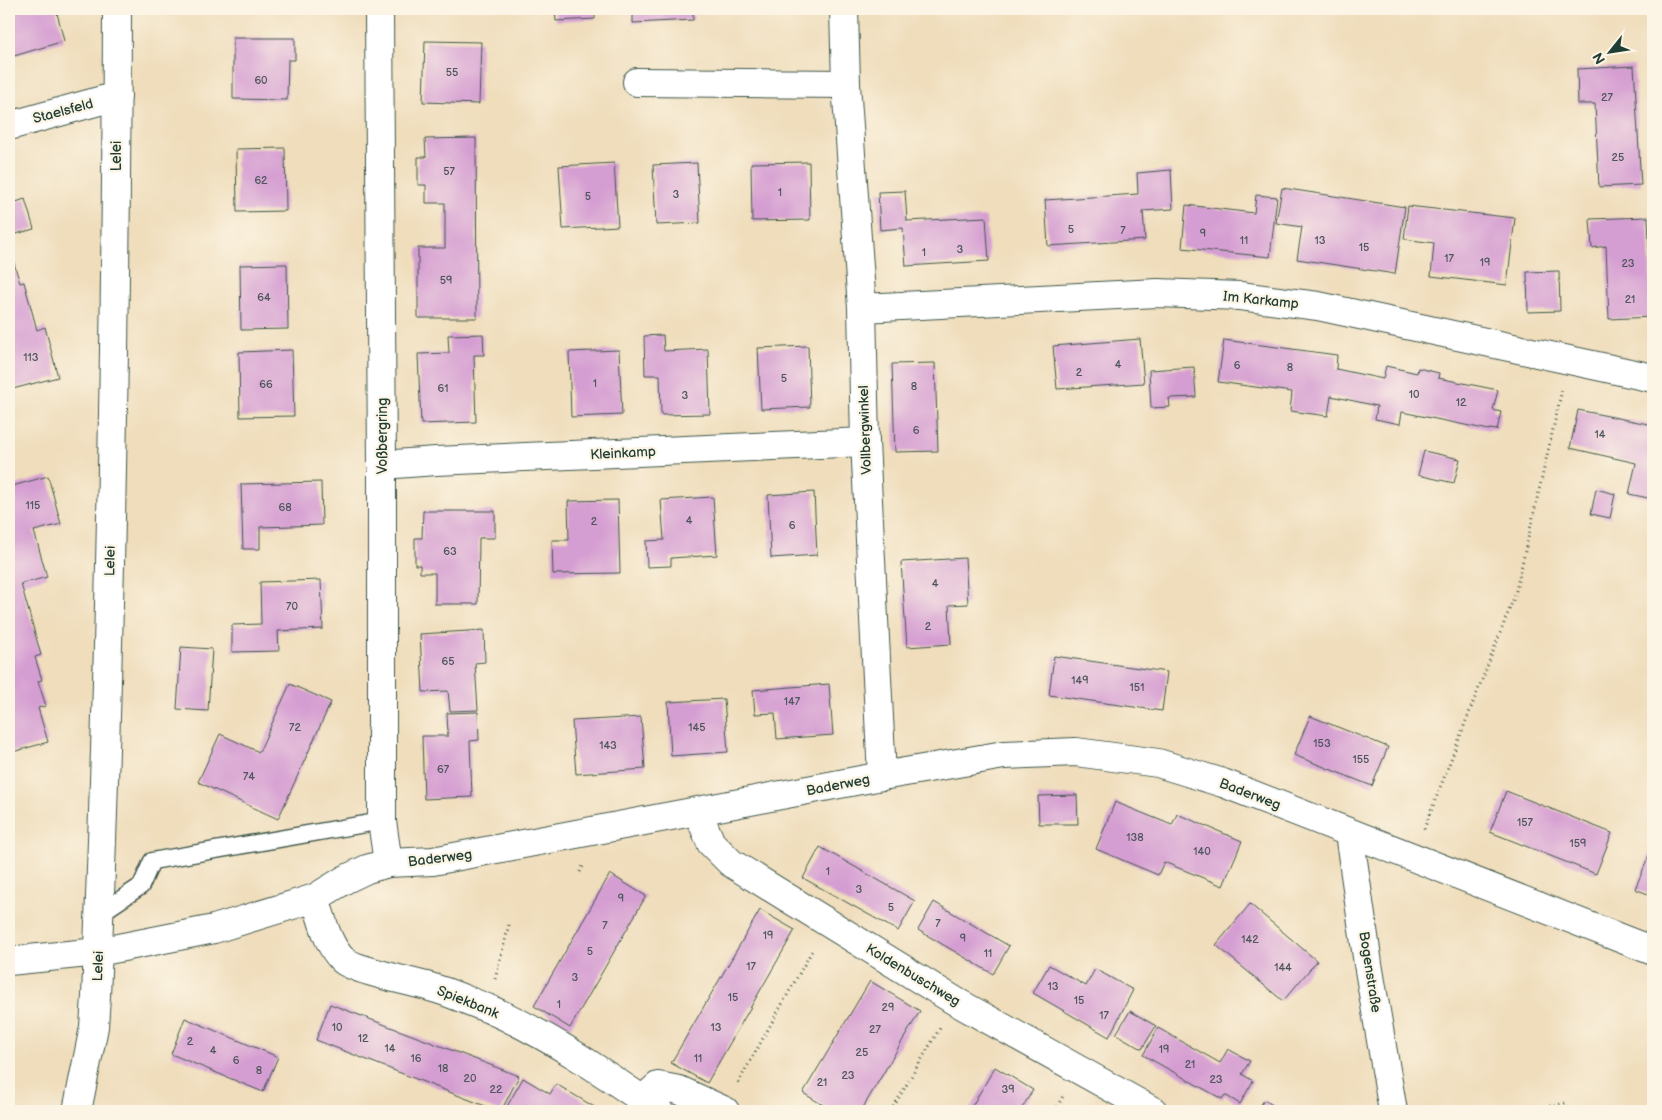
<svg xmlns="http://www.w3.org/2000/svg" width="1662" height="1120" font-family="'Balsamiq Sans',sans-serif">
<style>
.building{fill:#d59ed2}
.lines{fill:none;stroke-linecap:round;stroke-linejoin:round}
.service-casing{stroke:#3e5548;stroke-width:19}
.minor-casing{stroke:#3e5548;stroke-width:30}
.tertiary-casing{stroke:#3e5548;stroke-width:30}
.path{stroke:#3e5548;stroke-width:3;stroke-dasharray:1 4;stroke-linecap:butt}
.service{stroke:#fff;stroke-width:16}
.minor{stroke:#fff;stroke-width:28}
.tertiary{stroke:#fff;stroke-width:28}
.labels{text-anchor:middle;dominant-baseline:central;stroke-width:4.5;stroke-linejoin:round;paint-order:stroke}
.number-label{font-size:11px;fill:#4c555c}
.street-label{font-size:14px;fill:#1f3d34;stroke:#fcf5e5}
</style>
<rect width="100%" height="100%" fill="#fcf5e5"/>
<filter id="ink" filterUnits="userSpaceOnUse"><feTurbulence type="fractalNoise" baseFrequency=".02" numOctaves="2"/><feDisplacementMap in="SourceGraphic" scale="10" xChannelSelector="R" yChannelSelector="G"/><feConvolveMatrix kernelMatrix="1 2 1 2 8 2 1 2 1" color-interpolation-filters="sRGB"/></filter>
<filter id="wash" filterUnits="userSpaceOnUse"><feTurbulence type="fractalNoise" baseFrequency=".0096" numOctaves="4" result="noise"/><feDisplacementMap in="SourceGraphic" scale="20" xChannelSelector="R" yChannelSelector="G"/><feGaussianBlur stdDeviation="1.12" result="paint"/><feColorMatrix in="noise" values="0 0 0 0 0 0 0 0 0 0 0 0 0 0 0 0 0 1.4 0 .05"/><feComposite in="paint" operator="in"/></filter>
<g filter="url(#wash)">
<rect width="100%" height="100%" fill="#efddbb"/>
<g id="blocks">
<g class="building">
<path d="M 9,9 L 56,9 L 64,41 L 14,56 L 9,37 Z"/>
<path d="M 555,9 L 599,9 L 599,10 L 595,10 L 595,19 L 556,21 Z"/>
<path d="M 633,9 L 693,9 L 693,20 L 633,23 Z"/>
<path d="M 233,38 L 295,38 L 295,60 L 288,60 L 287,100 L 233,99 Z"/>
<path d="M 425,41 L 481,42 L 479,104 L 423,102 Z"/>
<path d="M 1634,66 L 1641,185 L 1599,187 L 1595,104 L 1578,104 L 1577,69 Z"/>
<path d="M 476,138 L 477,318 L 418,318 L 418,248 L 445,248 L 445,203 L 426,203 L 426,185 L 418,185 L 418,157 L 426,157 L 425,139 Z"/>
<path d="M 285,148 L 286,211 L 237,212 L 236,149 Z"/>
<path d="M 809,162 L 810,220 L 752,221 L 751,163 Z"/>
<path d="M 614,163 L 618,226 L 563,229 L 559,166 Z"/>
<path d="M 697,163 L 700,223 L 656,225 L 653,165 Z"/>
<path d="M 1171,170 L 1173,209 L 1143,211 L 1145,240 L 1048,246 L 1045,200 L 1138,194 L 1137,173 Z"/>
<path d="M 9,179 L 16,202 L 25,199 L 34,229 L 9,236 Z"/>
<path d="M 1282,188 L 1405,207 L 1395,274 L 1297,259 L 1302,227 L 1276,223 Z"/>
<path d="M 905,191 L 907,221 L 986,217 L 989,261 L 906,266 L 903,228 L 880,230 L 878,192 Z"/>
<path d="M 1256,195 L 1277,197 L 1270,257 L 1182,248 L 1186,205 L 1254,213 Z"/>
<path d="M 1408,206 L 1515,218 L 1507,285 L 1431,276 L 1434,243 L 1404,239 Z"/>
<path d="M 1648,217 L 1652,317 L 1609,319 L 1606,246 L 1592,248 L 1590,219 Z"/>
<path d="M 9,247 L 20,283 L 24,282 L 37,330 L 45,327 L 58,377 L 9,390 Z"/>
<path d="M 287,264 L 288,329 L 241,330 L 240,265 Z"/>
<path d="M 1559,271 L 1560,311 L 1528,312 L 1527,272 Z"/>
<path d="M 483,334 L 484,355 L 474,355 L 476,422 L 421,424 L 418,354 L 449,353 L 448,335 Z"/>
<path d="M 663,335 L 664,351 L 708,349 L 710,414 L 661,415 L 660,375 L 645,375 L 644,336 Z"/>
<path d="M 1140,339 L 1144,383 L 1057,389 L 1053,346 Z"/>
<path d="M 1224,340 L 1337,355 L 1336,369 L 1383,379 L 1386,366 L 1417,373 L 1418,368 L 1439,373 L 1438,378 L 1498,390 L 1493,410 L 1501,412 L 1497,430 L 1489,429 L 1489,430 L 1402,412 L 1400,424 L 1375,419 L 1377,406 L 1331,396 L 1328,416 L 1290,411 L 1292,392 L 1218,382 Z"/>
<path d="M 808,346 L 810,407 L 761,409 L 758,348 Z"/>
<path d="M 292,350 L 294,416 L 240,417 L 239,352 Z"/>
<path d="M 619,350 L 622,415 L 571,417 L 569,352 Z"/>
<path d="M 935,363 L 938,451 L 895,452 L 892,364 Z"/>
<path d="M 1194,367 L 1196,397 L 1169,398 L 1170,407 L 1151,408 L 1149,370 Z"/>
<path d="M 1578,410 L 1653,425 L 1653,499 L 1629,494 L 1636,463 L 1570,448 Z"/>
<path d="M 1424,451 L 1460,459 L 1454,483 L 1418,475 Z"/>
<path d="M 48,476 L 61,524 L 34,531 L 47,577 L 21,584 L 41,655 L 35,657 L 42,680 L 38,681 L 46,706 L 38,708 L 48,742 L 9,753 L 9,487 Z"/>
<path d="M 321,482 L 322,525 L 260,527 L 260,549 L 243,549 L 241,484 Z"/>
<path d="M 1596,489 L 1615,494 L 1610,518 L 1591,514 Z"/>
<path d="M 814,492 L 817,555 L 771,558 L 768,495 Z"/>
<path d="M 713,497 L 717,555 L 671,558 L 671,566 L 647,567 L 646,541 L 664,540 L 661,500 Z"/>
<path d="M 618,500 L 620,573 L 553,574 L 552,540 L 569,540 L 568,501 Z"/>
<path d="M 423,511 L 495,511 L 495,538 L 479,538 L 478,604 L 435,604 L 435,573 L 420,573 L 420,565 L 415,565 L 415,538 L 422,538 Z"/>
<path d="M 965,558 L 968,604 L 949,605 L 951,644 L 907,647 L 901,562 Z"/>
<path d="M 321,580 L 323,629 L 278,631 L 279,651 L 232,652 L 232,625 L 261,624 L 260,582 Z"/>
<path d="M 484,630 L 485,662 L 475,663 L 478,710 L 450,711 L 448,691 L 423,692 L 420,634 Z"/>
<path d="M 181,647 L 212,649 L 208,711 L 177,709 Z"/>
<path d="M 1054,656 L 1167,672 L 1162,711 L 1049,695 Z"/>
<path d="M 290,684 L 331,702 L 278,819 L 198,782 L 220,734 L 259,752 Z"/>
<path d="M 829,684 L 833,735 L 777,739 L 775,713 L 755,714 L 753,690 Z"/>
<path d="M 724,699 L 728,752 L 671,756 L 668,702 Z"/>
<path d="M 478,712 L 479,740 L 470,741 L 472,797 L 424,799 L 422,736 L 448,736 L 447,713 Z"/>
<path d="M 1310,716 L 1388,747 L 1372,786 L 1294,755 Z"/>
<path d="M 641,717 L 645,769 L 576,774 L 572,721 Z"/>
<path d="M 1506,791 L 1612,833 L 1596,874 L 1490,832 Z"/>
<path d="M 1077,795 L 1078,824 L 1039,824 L 1038,796 Z"/>
<path d="M 1115,802 L 1172,825 L 1177,814 L 1242,841 L 1223,886 L 1164,862 L 1158,875 L 1096,849 Z"/>
<path d="M 1653,846 L 1653,896 L 1635,889 Z"/>
<path d="M 820,847 L 915,901 L 898,931 L 803,878 Z"/>
<path d="M 610,874 L 646,896 L 570,1028 L 534,1006 Z"/>
<path d="M 934,902 L 1009,946 L 993,974 L 918,930 Z"/>
<path d="M 1250,904 L 1317,961 L 1283,1001 L 1216,945 Z"/>
<path d="M 760,910 L 795,930 L 707,1083 L 671,1063 Z"/>
<path d="M 1049,965 L 1086,986 L 1095,969 L 1133,990 L 1109,1037 L 1033,993 Z"/>
<path d="M 870,981 L 920,1011 L 861,1111 L 833,1111 L 803,1093 Z"/>
<path d="M 330,1004 L 438,1045 L 519,1076 L 501,1111 L 498,1111 L 316,1040 Z"/>
<path d="M 1130,1011 L 1156,1026 L 1142,1049 L 1116,1034 Z"/>
<path d="M 185,1018 L 278,1057 L 263,1092 L 171,1054 Z"/>
<path d="M 1158,1028 L 1220,1063 L 1228,1049 L 1250,1061 L 1242,1074 L 1253,1081 L 1240,1104 L 1225,1095 L 1222,1099 L 1143,1055 Z"/>
<path d="M 995,1067 L 1033,1090 L 1020,1111 L 969,1111 Z"/>
<path d="M 523,1078 L 550,1094 L 556,1084 L 601,1111 L 507,1111 L 505,1110 Z"/>
<path d="M 1264,1100 L 1283,1111 L 1257,1111 Z"/>
</g>
</g>
</g>
<g filter="url(#ink)">
<use href="#blocks" fill-opacity="0" stroke="#3e5548" stroke-width="1"/>
<g class="lines">
<defs>
<path id="service" d="M 99,914 L 141,886 L 152,861 L 382,821"/>
<g id="minor">
<path d="M 379,9 L 382,465 L 382,821 L 388,863"/>
<path d="M 844,9 L 846,84 L 862,308 L 865,442 L 882,776"/>
<path d="M 637,82 L 846,84"/>
<path d="M 9,126 L 117,96"/>
<path d="M 862,308 L 1157,293 L 1240,296 L 1318,306 L 1653,378"/>
<path d="M 382,465 L 436,461 L 865,442"/>
<path d="M 698,812 L 711,843 L 731,863 L 955,1001 L 1153,1111"/>
<path d="M 1349,833 L 1368,964 L 1393,1111"/>
<path d="M 315,898 C 322,918 327,945 343,960 C 354,970 413,982 430,987 C 449,992 468,1001 487,1008 C 549,1035 604,1073 659,1111"/>
<path d="M 9,961 L 98,952 L 214,929 L 315,898 L 346,879 L 367,869 L 388,863 L 433,861 L 882,776 L 1004,755 L 1076,752 L 1158,763 L 1223,783 L 1653,951"/>
<path d="M 642,1100 L 658,1086 L 679,1090 L 725,1111"/>
</g>
<path id="tertiary" d="M 77,1111 L 94,1027 L 96,996 C 110,667 116,338 117,9"/>
</defs>
<use href="#service" class="service-casing"/>
<use href="#minor" class="minor-casing"/>
<use href="#tertiary" class="tertiary-casing"/>
<g class="path">
<path d="M 1424,829 L 1515,595 L 1562,390"/>
<path d="M 580,872 L 584,864"/>
<path d="M 495,979 L 510,921"/>
<path d="M 738,1083 L 813,949"/>
<path d="M 891,1111 L 940,1028"/>
<path d="M 1055,1111 L 1064,1094"/>
<path d="M 1525,1111 L 1566,1103 L 1569,1111"/>
</g>
<use href="#service" class="service"/>
<use href="#minor" class="minor"/>
<use href="#tertiary" class="tertiary"/>
</g>
</g>
<g class="labels">
<g class="number-label">
<text x="452" y="72">55</text>
<text x="261" y="80">60</text>
<text x="1607" y="97">27</text>
<text x="1618" y="157">25</text>
<text x="449" y="171">57</text>
<text x="261" y="180">62</text>
<text x="780" y="192">1</text>
<text x="676" y="194">3</text>
<text x="588" y="196">5</text>
<text x="1071" y="229">5</text>
<text x="1123" y="230">7</text>
<text x="1203" y="233">9</text>
<text x="1244" y="240">11</text>
<text x="1320" y="240">13</text>
<text x="1364" y="247">15</text>
<text x="960" y="249">3</text>
<text x="924" y="252">1</text>
<text x="1449" y="258">17</text>
<text x="1485" y="262">19</text>
<text x="1628" y="263">23</text>
<text x="446" y="280">59</text>
<text x="264" y="297">64</text>
<text x="1630" y="299">21</text>
<text x="31" y="357">113</text>
<text x="1118" y="364">4</text>
<text x="1237" y="365">6</text>
<text x="1290" y="367">8</text>
<text x="1079" y="372">2</text>
<text x="784" y="378">5</text>
<text x="595" y="383">1</text>
<text x="266" y="384">66</text>
<text x="914" y="386">8</text>
<text x="443" y="388">61</text>
<text x="1414" y="394">10</text>
<text x="685" y="395">3</text>
<text x="1461" y="402">12</text>
<text x="916" y="430">6</text>
<text x="1600" y="434">14</text>
<text x="33" y="505">115</text>
<text x="285" y="507">68</text>
<text x="689" y="520">4</text>
<text x="594" y="521">2</text>
<text x="792" y="525">6</text>
<text x="450" y="551">63</text>
<text x="935" y="583">4</text>
<text x="292" y="606">70</text>
<text x="928" y="626">2</text>
<text x="448" y="661">65</text>
<text x="1080" y="680">149</text>
<text x="1137" y="687">151</text>
<text x="792" y="701">147</text>
<text x="295" y="727">72</text>
<text x="697" y="727">145</text>
<text x="1322" y="743">153</text>
<text x="608" y="745">143</text>
<text x="1361" y="759">155</text>
<text x="443" y="769">67</text>
<text x="249" y="776">74</text>
<text x="1525" y="822">157</text>
<text x="1135" y="837">138</text>
<text x="1578" y="843">159</text>
<text x="1202" y="851">140</text>
<text x="828" y="871">1</text>
<text x="859" y="889">3</text>
<text x="621" y="898">9</text>
<text x="891" y="907">5</text>
<text x="938" y="923">7</text>
<text x="605" y="925">7</text>
<text x="768" y="935">19</text>
<text x="963" y="938">9</text>
<text x="1250" y="939">142</text>
<text x="590" y="951">5</text>
<text x="988" y="953">11</text>
<text x="751" y="966">17</text>
<text x="1283" y="967">144</text>
<text x="575" y="977">3</text>
<text x="1053" y="986">13</text>
<text x="733" y="997">15</text>
<text x="1079" y="1000">15</text>
<text x="559" y="1004">1</text>
<text x="888" y="1007">29</text>
<text x="1104" y="1015">17</text>
<text x="337" y="1027">10</text>
<text x="716" y="1027">13</text>
<text x="875" y="1029">27</text>
<text x="363" y="1038">12</text>
<text x="190" y="1041">2</text>
<text x="390" y="1048">14</text>
<text x="1164" y="1049">19</text>
<text x="213" y="1050">4</text>
<text x="862" y="1052">25</text>
<text x="416" y="1058">16</text>
<text x="698" y="1058">11</text>
<text x="236" y="1060">6</text>
<text x="1190" y="1064">21</text>
<text x="443" y="1068">18</text>
<text x="259" y="1070">8</text>
<text x="848" y="1075">23</text>
<text x="470" y="1078">20</text>
<text x="1216" y="1079">23</text>
<text x="822" y="1082">21</text>
<text x="496" y="1089">22</text>
<text x="1008" y="1089">39</text>
</g>
<g class="street-label">
<text transform="translate(63 111) rotate(-15)">Staelsfeld</text>
<text transform="translate(116 156) rotate(-90)">Lelei</text>
<text transform="translate(1261 300) rotate(6)">Im Karkamp</text>
<text transform="translate(865 430) rotate(-92)">Vollbergwinkel</text>
<text transform="translate(382 436) rotate(-90)">Voßbergring</text>
<text transform="translate(623 453) rotate(-3)">Kleinkamp</text>
<text transform="translate(110 561) rotate(-89)">Lelei</text>
<text transform="translate(838 785) rotate(-11)">Baderweg</text>
<text transform="translate(1250 794) rotate(21)">Baderweg</text>
<text transform="translate(440 858) rotate(-7)">Baderweg</text>
<text transform="translate(98 966) rotate(-88)">Lelei</text>
<text transform="translate(1370 972) rotate(81)">Bogenstraße</text>
<text transform="translate(913 975) rotate(31)">Koldenbuschweg</text>
<text transform="translate(468 1002) rotate(22)">Spiekbank</text>
</g>
</g>
<rect width="1662" height="1120" fill="none" stroke="#fcf5e5" stroke-width="30"/>
<g transform="translate(1610 52) rotate(240)" stroke="#fcf5e5" stroke-width="4" paint-order="stroke">
<path d="M0-4L9 19L0 12L-9 19Z" fill="#1f3d34"/>
<text y="-8" font-size="14" font-weight="bold" text-anchor="middle" fill="#1f3d34">N</text>
</g>
</svg>
